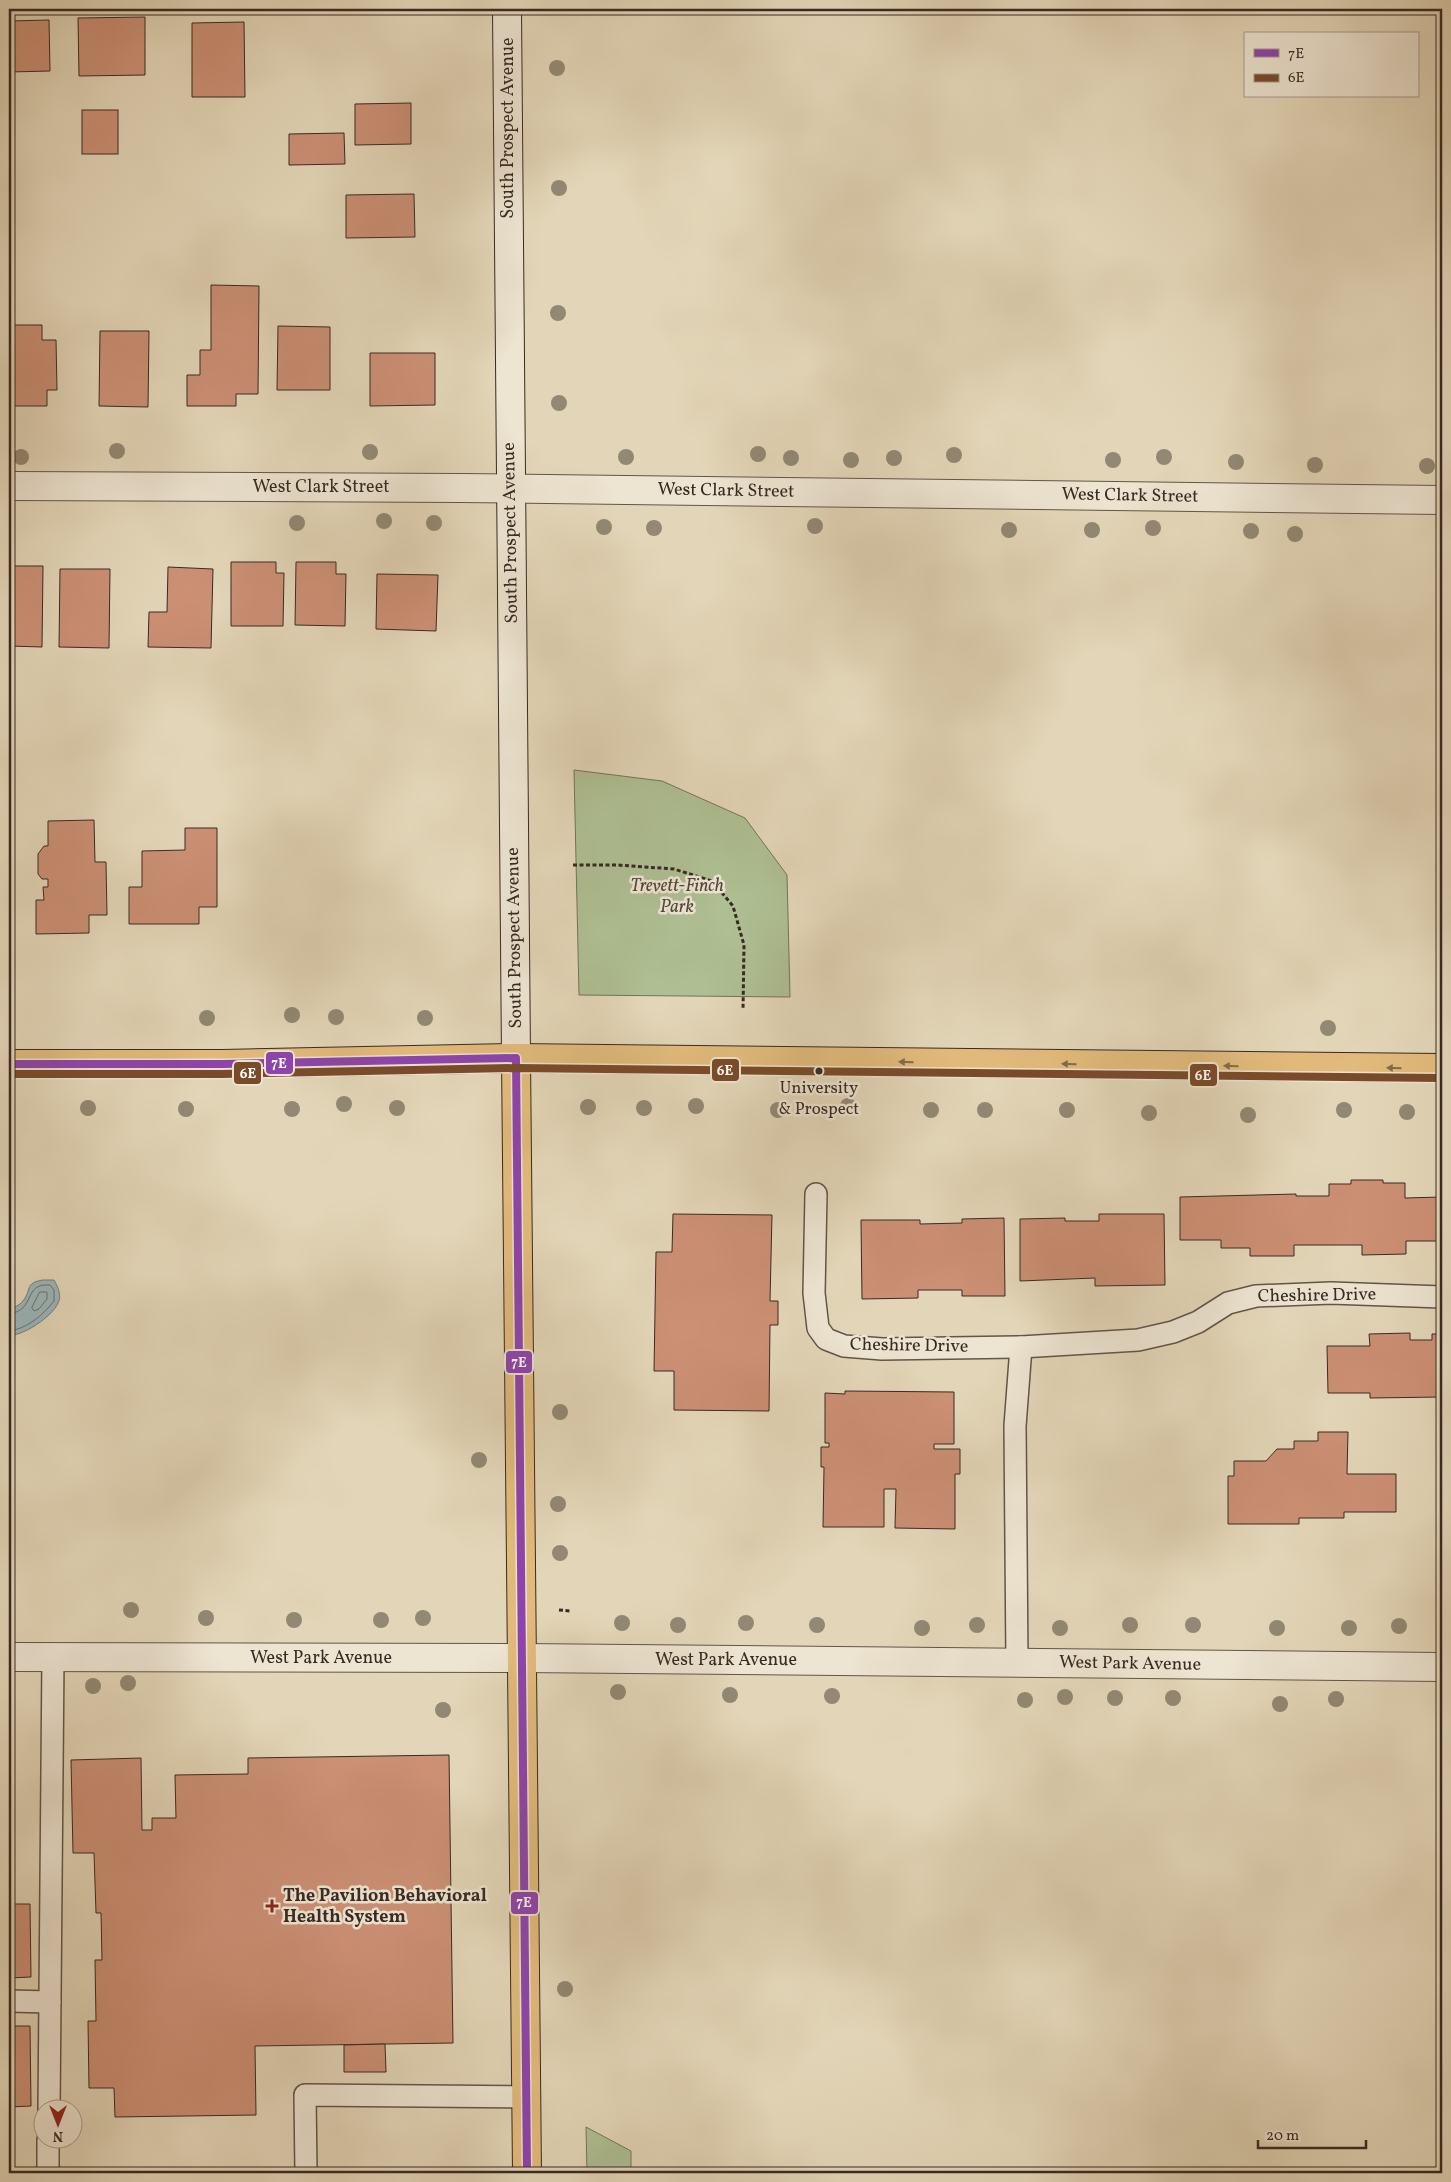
<svg xmlns="http://www.w3.org/2000/svg" width="1451" height="2182" font-family="Vollkorn,serif">
<style>
.green{fill:#aebf93;stroke:#73745c}
.water{fill:#9ab6ba;stroke:#737e7e}
.lines{fill:none;stroke-linecap:round;stroke-linejoin:round}
.shore{stroke:#69706f;stroke-width:1}
.building{fill:#cc9075;stroke:#382a24}
.service-casing{stroke:#635549;stroke-width:24}
.minor-casing{stroke:#635549;stroke-width:30}
.secondary-casing{stroke:#382a24;stroke-width:30}
.primary-casing{stroke:#382a24;stroke-width:30}
.path{stroke:#382a24;stroke-width:3;stroke-dasharray:4 2.5;stroke-linecap:butt}
.service{stroke:#ede4d1;stroke-width:21}
.minor{stroke:#ede4d1;stroke-width:28}
.secondary{stroke:#ede4d1;stroke-width:28}
.primary{stroke:#e2bb7c;stroke-width:28}
.bus-1-casing{stroke:#ede4d1;stroke-width:11}
.bus-2-casing{stroke:#ede4d1;stroke-width:11}
.bus-1{stroke:#8e44ad;stroke-width:8}
.bus-2{stroke:#7a4b2a;stroke-width:8}
.tree{fill:#928873}
.oneway{fill:#846b4c}
.bus-dot{fill:#382a24;stroke:#ede4d1;stroke-width:2}
.poi-dot{fill:#8f2418;stroke:#ede4d1;stroke-width:2}
.labels{text-anchor:middle;dominant-baseline:central;stroke-width:5;stroke-linejoin:round;paint-order:stroke}
.bus-label{font-size:17px;fill:#382a24;stroke:#ede4d1}
.street-label{font-size:18px;fill:#382a24;stroke:#ede4d1}
.park-label{font-size:18px;font-style:italic;fill:#50483a;stroke:#ede4d1}
.poi-label{font-size:18px;font-weight:bold;fill:#382a24;stroke:#ede4d1;text-anchor:start}
.line-badge{stroke:#ede4d1;stroke-width:2}
.badge-label{font-size:14px;text-anchor:middle;font-weight:bold;fill:#fff}
</style>
<rect width="100%" height="100%" fill="#e3d6b8"/>
<filter id="stains"><feTurbulence type="fractalNoise" baseFrequency=".004" numOctaves="4"/><feColorMatrix values="0 0 0 0 .2 0 0 0 0 .09 0 0 0 0 .02 0 0 0 .5 -.17"/></filter>
<radialGradient id="worn" r=".72"><stop offset=".6" stop-color="#630" stop-opacity="0"/><stop offset="1" stop-color="#630" stop-opacity=".3"/></radialGradient>
<g class="green">
<path d="M 574,770 L 662,781 L 745,818 L 787,875 L 790,997 L 579,995 Z"/>
<path d="M 586,2127 L 631,2151 L 631,2172 L 587,2173 Z"/>
</g>
<path class="water" d="M 43,1280 L 54,1280 C 58,1287 62,1296 58,1303 C 53,1316 22,1337 9,1335 L 9,1310 C 14,1307 19,1306 23,1301 C 32,1290 24,1283 43,1280 Z"/>
<g class="lines">
<g class="shore">
<path d="M 40,1292 L 47,1292 L 47,1299 L 39,1309 L 34,1311 L 32,1308 Z"/>
<path d="M 9,1314 C 37,1310 22,1283 50,1285 L 54,1290 L 54,1301 C 43,1315 27,1329 9,1331"/>
</g>
</g>
<g class="building">
<path d="M 145,17 L 145,75 L 79,76 L 78,18 Z"/>
<path d="M 49,20 L 50,71 L 9,72 L 9,21 Z"/>
<path d="M 244,22 L 245,97 L 192,97 L 192,23 Z"/>
<path d="M 411,103 L 411,144 L 355,145 L 355,104 Z"/>
<rect x="82" y="110" width="36" height="44"/>
<path d="M 344,133 L 345,164 L 289,165 L 289,134 Z"/>
<path d="M 414,194 L 415,237 L 346,238 L 346,195 Z"/>
<path d="M 211,285 L 259,286 L 258,394 L 236,394 L 236,406 L 187,406 L 187,375 L 200,375 L 200,350 L 211,350 Z"/>
<path d="M 9,325 L 42,325 L 42,340 L 56,340 L 57,390 L 47,390 L 47,406 L 9,406 Z"/>
<path d="M 278,326 L 330,327 L 330,390 L 277,390 Z"/>
<path d="M 100,331 L 149,331 L 148,407 L 99,406 Z"/>
<path d="M 370,353 L 435,353 L 435,405 L 370,406 Z"/>
<path d="M 231,562 L 276,562 L 276,573 L 284,573 L 283,626 L 231,626 Z"/>
<path d="M 296,562 L 336,562 L 336,574 L 346,574 L 345,626 L 295,625 Z"/>
<path d="M 9,566 L 43,566 L 42,647 L 9,646 Z"/>
<path d="M 168,567 L 213,569 L 211,648 L 148,647 L 149,612 L 167,612 Z"/>
<path d="M 60,569 L 110,569 L 109,648 L 59,647 Z"/>
<path d="M 377,574 L 438,575 L 436,631 L 376,629 Z"/>
<path d="M 94,820 L 95,862 L 106,862 L 107,915 L 89,915 L 89,933 L 36,934 L 36,900 L 44,900 L 43,887 L 48,887 L 48,879 L 42,879 L 38,874 L 38,854 L 44,846 L 48,846 L 48,821 Z"/>
<path d="M 185,828 L 217,828 L 217,907 L 199,907 L 199,924 L 129,924 L 129,887 L 142,887 L 142,851 L 185,850 Z"/>
<path d="M 1351,1180 L 1383,1180 L 1383,1183 L 1405,1183 L 1405,1198 L 1442,1197 L 1442,1180 L 1442,1241 L 1406,1241 L 1406,1254 L 1362,1255 L 1362,1245 L 1294,1245 L 1294,1256 L 1250,1256 L 1250,1248 L 1221,1248 L 1221,1240 L 1180,1240 L 1180,1197 L 1296,1194 L 1296,1196 L 1329,1196 L 1329,1184 L 1351,1184 Z"/>
<path d="M 673,1214 L 772,1215 L 770,1301 L 778,1301 L 778,1325 L 770,1325 L 769,1411 L 674,1410 L 674,1371 L 654,1371 L 656,1252 L 672,1252 Z"/>
<path d="M 1099,1214 L 1164,1214 L 1165,1285 L 1095,1286 L 1095,1278 L 1020,1281 L 1020,1219 L 1065,1218 L 1065,1221 L 1099,1221 Z"/>
<path d="M 1004,1218 L 1005,1296 L 962,1296 L 962,1290 L 918,1290 L 918,1298 L 862,1299 L 861,1220 L 920,1220 L 920,1224 L 962,1223 L 962,1219 Z"/>
<path d="M 1410,1333 L 1410,1340 L 1432,1340 L 1432,1334 L 1442,1334 L 1442,1397 L 1370,1398 L 1370,1393 L 1328,1393 L 1327,1346 L 1370,1346 L 1369,1334 Z"/>
<path d="M 845,1391 L 954,1392 L 954,1444 L 934,1444 L 934,1449 L 960,1449 L 960,1474 L 955,1474 L 955,1529 L 895,1528 L 896,1489 L 884,1489 L 884,1527 L 823,1527 L 824,1467 L 821,1467 L 821,1447 L 829,1447 L 829,1443 L 825,1443 L 825,1393 L 845,1394 Z"/>
<path d="M 1318,1432 L 1348,1432 L 1347,1474 L 1396,1474 L 1396,1512 L 1344,1512 L 1344,1518 L 1299,1518 L 1299,1524 L 1228,1524 L 1228,1476 L 1234,1476 L 1234,1461 L 1266,1461 L 1277,1449 L 1294,1449 L 1294,1441 L 1318,1441 Z"/>
<path d="M 449,1755 L 453,2043 L 255,2046 L 256,2115 L 115,2117 L 114,2088 L 89,2088 L 88,2021 L 96,2021 L 95,1960 L 102,1960 L 101,1913 L 96,1913 L 94,1853 L 73,1853 L 71,1760 L 141,1758 L 142,1830 L 152,1830 L 152,1818 L 176,1818 L 175,1775 L 248,1774 L 248,1758 Z"/>
<path d="M 9,1904 L 30,1904 L 31,1977 L 9,1978 Z"/>
<path d="M 9,2026 L 30,2026 L 31,2106 L 9,2107 Z"/>
<path d="M 385,2044 L 386,2072 L 344,2072 L 344,2045 Z"/>
</g>
<g class="lines">
<defs>
<g id="service">
<path d="M 816,1194 L 814,1293 L 818,1328 L 826,1339 L 844,1346 L 882,1349 L 1021,1347 L 1138,1340 L 1173,1332 L 1198,1322 L 1228,1303 L 1256,1296 L 1331,1293 L 1442,1297"/>
<path d="M 1017,1663 L 1015,1426 L 1021,1347"/>
<path d="M 9,2001 L 50,2002"/>
<path d="M 49,2110 L 53,1657"/>
<path d="M 48,2173 L 48,2140"/>
<path d="M 306,2173 L 305,2095 L 527,2097"/>
</g>
<g id="minor">
<path d="M 9,486 L 460,488 L 1442,500"/>
<path d="M 9,1657 L 522,1658 L 1442,1667"/>
</g>
<path id="secondary" d="M 507,9 L 516,1058"/>
<g id="primary">
<path d="M 516,1058 L 527,2173"/>
<path d="M 9,1064 L 222,1064 L 516,1058 L 1442,1068"/>
</g>
</defs>
<use href="#service" class="service-casing"/>
<use href="#minor" class="minor-casing"/>
<use href="#secondary" class="secondary-casing"/>
<use href="#primary" class="primary-casing"/>
<g class="path">
<path d="M 573,865 L 617,865 L 674,869 L 712,881 L 733,906 L 744,945 L 743,1010"/>
<path d="M 559,1610 L 570,1611"/>
</g>
<use href="#service" class="service"/>
<use href="#minor" class="minor"/>
<use href="#secondary" class="secondary"/>
<use href="#primary" class="primary"/>
<defs>
<path id="bus-1" d="M 9,1064 L 222,1064 L 516,1058 L 527,2173"/>
<path id="bus-2" d="M 9,1074 L 222,1074 L 516,1068 L 1442,1078"/>
</defs>
<use href="#bus-1" class="bus-1-casing"/>
<use href="#bus-2" class="bus-2-casing"/>
<use href="#bus-1" class="bus-1"/>
<use href="#bus-2" class="bus-2"/>
</g>
<g class="tree">
<circle cx="557" cy="68" r="8"/>
<circle cx="559" cy="188" r="8"/>
<circle cx="558" cy="313" r="8"/>
<circle cx="559" cy="403" r="8"/>
<circle cx="117" cy="451" r="8"/>
<circle cx="370" cy="452" r="8"/>
<circle cx="758" cy="454" r="8"/>
<circle cx="954" cy="455" r="8"/>
<circle cx="21" cy="457" r="8"/>
<circle cx="626" cy="457" r="8"/>
<circle cx="1164" cy="457" r="8"/>
<circle cx="791" cy="458" r="8"/>
<circle cx="894" cy="458" r="8"/>
<circle cx="851" cy="460" r="8"/>
<circle cx="1113" cy="460" r="8"/>
<circle cx="1236" cy="462" r="8"/>
<circle cx="1315" cy="465" r="8"/>
<circle cx="1427" cy="466" r="8"/>
<circle cx="384" cy="521" r="8"/>
<circle cx="297" cy="523" r="8"/>
<circle cx="434" cy="523" r="8"/>
<circle cx="815" cy="526" r="8"/>
<circle cx="604" cy="527" r="8"/>
<circle cx="654" cy="528" r="8"/>
<circle cx="1153" cy="528" r="8"/>
<circle cx="1009" cy="530" r="8"/>
<circle cx="1092" cy="530" r="8"/>
<circle cx="1251" cy="531" r="8"/>
<circle cx="1295" cy="534" r="8"/>
<circle cx="292" cy="1015" r="8"/>
<circle cx="336" cy="1017" r="8"/>
<circle cx="207" cy="1018" r="8"/>
<circle cx="425" cy="1018" r="8"/>
<circle cx="1328" cy="1028" r="8"/>
<circle cx="344" cy="1104" r="8"/>
<circle cx="696" cy="1106" r="8"/>
<circle cx="848" cy="1106" r="8"/>
<circle cx="588" cy="1107" r="8"/>
<circle cx="88" cy="1108" r="8"/>
<circle cx="397" cy="1108" r="8"/>
<circle cx="644" cy="1108" r="8"/>
<circle cx="186" cy="1109" r="8"/>
<circle cx="292" cy="1109" r="8"/>
<circle cx="778" cy="1110" r="8"/>
<circle cx="931" cy="1110" r="8"/>
<circle cx="985" cy="1110" r="8"/>
<circle cx="1067" cy="1110" r="8"/>
<circle cx="1344" cy="1110" r="8"/>
<circle cx="1407" cy="1112" r="8"/>
<circle cx="1149" cy="1113" r="8"/>
<circle cx="1248" cy="1115" r="8"/>
<circle cx="560" cy="1412" r="8"/>
<circle cx="479" cy="1460" r="8"/>
<circle cx="558" cy="1504" r="8"/>
<circle cx="560" cy="1553" r="8"/>
<circle cx="131" cy="1610" r="8"/>
<circle cx="206" cy="1618" r="8"/>
<circle cx="423" cy="1618" r="8"/>
<circle cx="294" cy="1620" r="8"/>
<circle cx="381" cy="1620" r="8"/>
<circle cx="622" cy="1623" r="8"/>
<circle cx="746" cy="1623" r="8"/>
<circle cx="678" cy="1625" r="8"/>
<circle cx="817" cy="1625" r="8"/>
<circle cx="977" cy="1625" r="8"/>
<circle cx="1130" cy="1625" r="8"/>
<circle cx="1193" cy="1625" r="8"/>
<circle cx="1399" cy="1626" r="8"/>
<circle cx="922" cy="1628" r="8"/>
<circle cx="1060" cy="1628" r="8"/>
<circle cx="1277" cy="1628" r="8"/>
<circle cx="1349" cy="1628" r="8"/>
<circle cx="128" cy="1683" r="8"/>
<circle cx="93" cy="1686" r="8"/>
<circle cx="618" cy="1692" r="8"/>
<circle cx="730" cy="1695" r="8"/>
<circle cx="832" cy="1696" r="8"/>
<circle cx="1065" cy="1697" r="8"/>
<circle cx="1115" cy="1698" r="8"/>
<circle cx="1173" cy="1698" r="8"/>
<circle cx="1336" cy="1699" r="8"/>
<circle cx="1025" cy="1700" r="8"/>
<circle cx="1280" cy="1704" r="8"/>
<circle cx="443" cy="1710" r="8"/>
<circle cx="565" cy="1989" r="8"/>
</g>
<defs><path id="oneway-solid" d="M-6-.8H1V-3.2L6.5 0L1 3.2V.8H-6Z" transform="scale(1.25)"/></defs>
<g class="oneway">
<use href="#oneway-solid" transform="translate(906 1062) rotate(-179)"/>
<use href="#oneway-solid" transform="translate(1069 1064) rotate(-179)"/>
<use href="#oneway-solid" transform="translate(1231 1066) rotate(-179)"/>
<use href="#oneway-solid" transform="translate(1394 1068) rotate(-179)"/>
</g>
<circle class="bus-dot" cx="819" cy="1071" r="4.5"/>
<path class="poi-dot" d="M269.5 1898.5h5v5h5v5h-5v5h-5v-5h-5v-5h5z"/>
<g class="labels">
<g class="bus-label">
<text x="819" y="1088">University<tspan x="819" dy="21">&amp; Prospect</tspan></text>
</g>
<g class="street-label">
<text transform="translate(508 128) rotate(-90)">South Prospect Avenue</text>
<text x="321" y="487">West Clark Street</text>
<text transform="translate(726 491) rotate(1)">West Clark Street</text>
<text transform="translate(1130 496) rotate(1)">West Clark Street</text>
<text transform="translate(511 533) rotate(-91)">South Prospect Avenue</text>
<text transform="translate(515 938) rotate(-91)">South Prospect Avenue</text>
<text transform="translate(1317 1296) rotate(-1)">Cheshire Drive</text>
<text transform="translate(909 1346) rotate(1)">Cheshire Drive</text>
<text x="321" y="1658">West Park Avenue</text>
<text x="726" y="1660">West Park Avenue</text>
<text transform="translate(1130 1664) rotate(1)">West Park Avenue</text>
</g>
<g class="park-label">
<text x="677" y="886">Trevett-Finch<tspan x="677" dy="21">Park</tspan></text>
</g>
<g class="poi-label">
<text x="283" y="1896">The Pavilion Behavioral<tspan x="283" dy="21">Health System</tspan></text>
</g>
</g>
<g class="line-badge">
<rect x="265" y="1051" width="29" height="24" rx="5" fill="#8e44ad"/>
<rect x="711" y="1058" width="29" height="24" rx="5" fill="#7a4b2a"/>
<rect x="233" y="1061" width="29" height="24" rx="5" fill="#7a4b2a"/>
<rect x="1189" y="1063" width="29" height="24" rx="5" fill="#7a4b2a"/>
<rect x="505" y="1350" width="28" height="24" rx="5" fill="#8e44ad"/>
<rect x="510" y="1891" width="29" height="24" rx="5" fill="#8e44ad"/>
</g>
<g class="badge-label">
<text x="279" y="1068">7E</text>
<text x="725" y="1075">6E</text>
<text x="248" y="1078">6E</text>
<text x="1203" y="1080">6E</text>
<text x="519" y="1367">7E</text>
<text x="524" y="1907">7E</text>
</g>
<rect width="1451" height="2182" fill="none" stroke="#e3d6b8" stroke-width="30"/>
<rect x="10" y="10" width="1431" height="2162" fill="none" stroke="#382a24" stroke-width="2.5"/>
<rect x="15" y="15" width="1421" height="2152" fill="none" stroke="#382a24"/>
<rect x="1244" y="32" width="175" height="65" fill="#ede4d1" stroke="#a59a8c"/>
<rect x="1254" y="49" width="25" height="8" fill="#8e44ad" stroke="#a59a8c"/>
<text x="1288" y="58" font-size="15" fill="#382a24">7E</text>
<rect x="1254" y="74" width="25" height="8" fill="#7a4b2a" stroke="#a59a8c"/>
<text x="1288" y="82" font-size="15" fill="#382a24">6E</text>
<g transform="translate(58 2124) rotate(180)"><circle r="24" fill="#ede4d1" stroke="#a59a8c"/>
<path d="M0-4L9 19L0 12L-9 19Z" fill="#8f2418"/>
<text y="-8" font-size="14" font-weight="bold" text-anchor="middle" fill="#382a24">N</text>
</g>
<path d="M1258 2140v8h108v-8" fill="none" stroke="#382a24" stroke-width="2.5"/>
<text x="1266" y="2140" font-size="15" fill="#382a24" stroke="#ede4d1" stroke-width="4" paint-order="stroke">20 m</text>
<rect width="100%" height="100%" filter="url(#stains)"/>
<rect width="100%" height="100%" fill="url(#worn)"/>
</svg>
